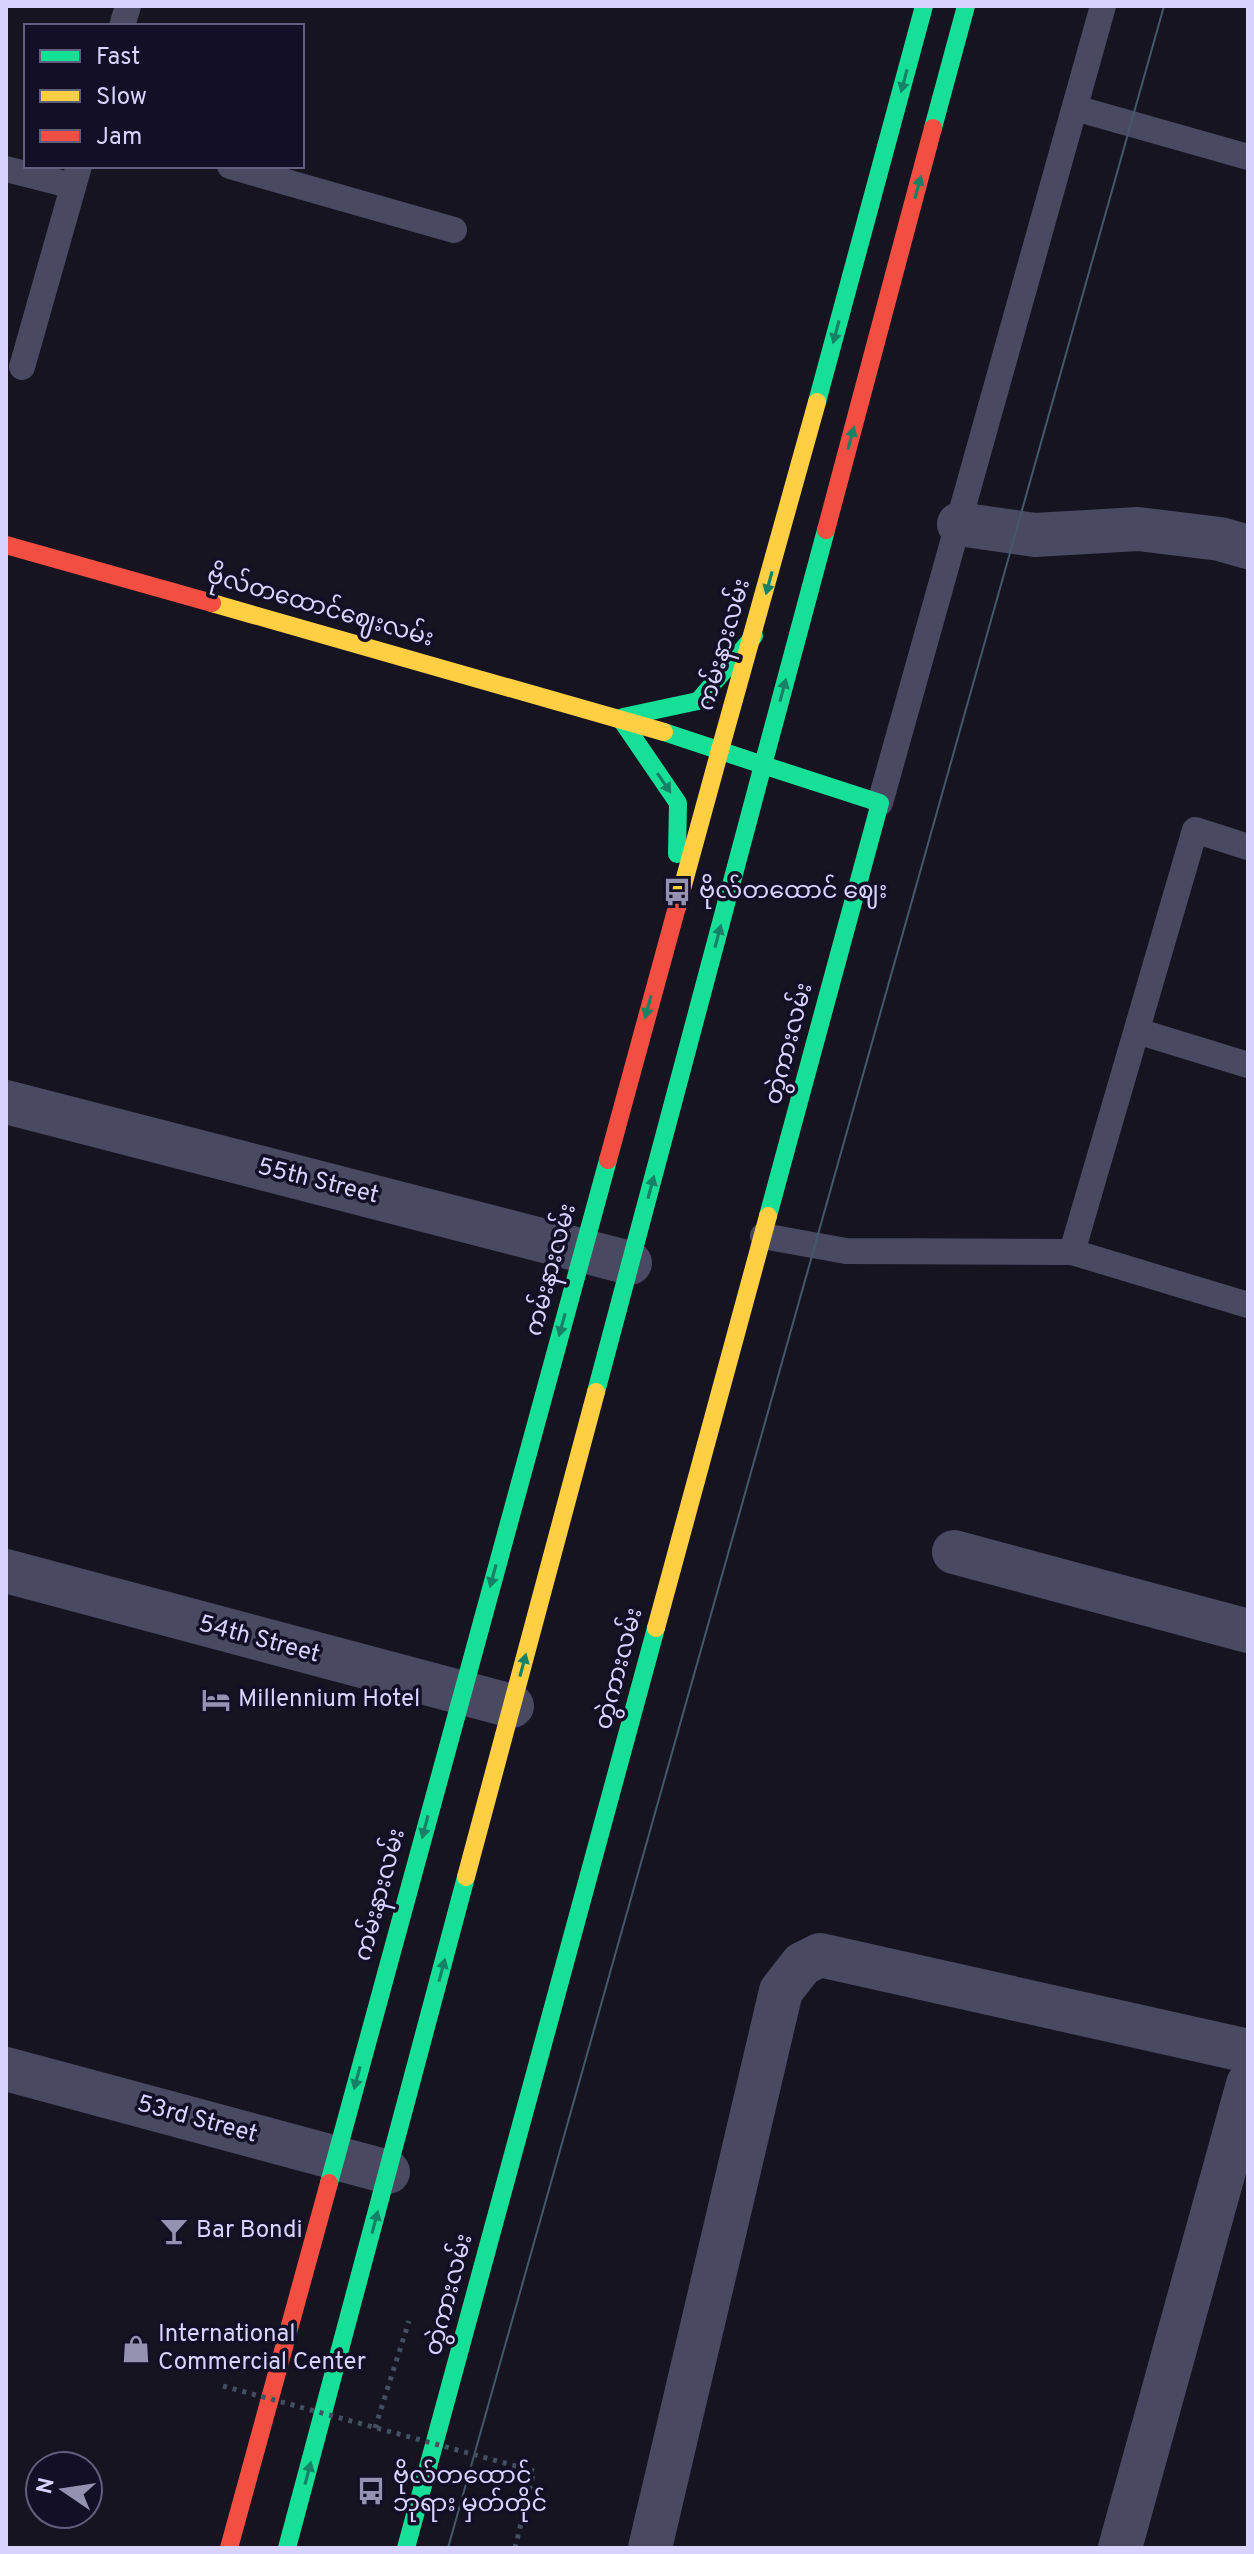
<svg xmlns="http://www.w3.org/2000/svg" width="1254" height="2554" font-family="Overpass,'Noto Sans Myanmar',sans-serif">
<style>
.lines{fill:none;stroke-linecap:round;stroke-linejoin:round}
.path{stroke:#44505f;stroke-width:5;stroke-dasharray:4 6;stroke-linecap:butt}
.lane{stroke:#4a4962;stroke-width:26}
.street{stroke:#4a4962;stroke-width:44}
.fast{stroke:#16e098;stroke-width:18}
.slow{stroke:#ffcf43;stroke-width:18}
.jam{stroke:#f24e42;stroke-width:18}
.tram{stroke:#43596b;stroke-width:2}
.path-bridge{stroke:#44505f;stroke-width:5;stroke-dasharray:4 6;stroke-linecap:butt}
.oneway{fill:#158265}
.labels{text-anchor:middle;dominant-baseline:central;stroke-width:7;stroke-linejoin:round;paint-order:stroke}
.street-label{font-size:24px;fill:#d9d4ff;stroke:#130f26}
.poi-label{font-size:24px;fill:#d9d4ff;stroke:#130f26;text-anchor:start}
</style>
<rect width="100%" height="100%" fill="#161421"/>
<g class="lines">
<g class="path">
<path d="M 375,2428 L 409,2321"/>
<path d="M 515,2548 L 534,2471"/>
</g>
<g class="lane">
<path d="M 122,26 L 128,6"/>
<path d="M 1075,108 L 1248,157"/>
<path d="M 230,166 L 454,230"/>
<path d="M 6,169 L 73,186"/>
<path d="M 22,367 L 79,166"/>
<path d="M 880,803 L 1103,6"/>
<path d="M 1248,847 L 1195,830 L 1072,1252 L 1248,1305"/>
<path d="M 1137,1031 L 1248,1065"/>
<path d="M 763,1236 L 846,1251 L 1072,1252"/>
</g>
<g class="street">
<path d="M 959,524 L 1035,535 L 1138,529 L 1220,539 L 1248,547"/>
<path d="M 6,1102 L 630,1263"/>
<path d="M 954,1552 L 1248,1631"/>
<path d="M 6,1571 L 512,1706"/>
<path d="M 6,2069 L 388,2172"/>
<path d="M 650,2548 L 781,1991 L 802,1964 L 820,1955 L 1248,2051"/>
<path d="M 1120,2548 L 1248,2084"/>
</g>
<g class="fast">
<path d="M 933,128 L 966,6"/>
<path d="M 817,402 L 924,6"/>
<path d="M 623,717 L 698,701 L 754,636"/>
<path d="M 620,718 L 678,803 L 677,854"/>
<path d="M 768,1216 L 880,803 L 763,765 L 826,530"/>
<path d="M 596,1392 L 763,765 L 664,732"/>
<path d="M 329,2183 L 608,1160"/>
<path d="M 287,2548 L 466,1877"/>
<path d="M 406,2548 L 656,1628"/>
</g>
<g class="slow">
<path d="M 212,603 L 664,732"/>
<path d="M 720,750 L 817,402"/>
<path d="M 677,907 L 720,750"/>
<path d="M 656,1628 L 768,1216"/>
<path d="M 466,1877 L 596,1392"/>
</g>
<g class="jam">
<path d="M 826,530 L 933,128"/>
<path d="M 6,545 L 212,603"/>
<path d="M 608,1160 L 677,907"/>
<path d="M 229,2548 L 329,2183"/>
</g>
<path class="tram" d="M 448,2548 L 1164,6"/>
<path class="path-bridge" d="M 223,2386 L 534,2471"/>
</g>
<defs><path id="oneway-solid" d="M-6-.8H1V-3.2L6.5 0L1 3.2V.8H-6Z" transform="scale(2)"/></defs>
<g class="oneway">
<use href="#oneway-solid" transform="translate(904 81) rotate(105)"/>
<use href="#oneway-solid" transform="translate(918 187) rotate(-75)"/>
<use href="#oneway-solid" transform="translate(836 332) rotate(105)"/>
<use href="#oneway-solid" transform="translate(851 438) rotate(-75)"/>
<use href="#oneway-solid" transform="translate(769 583) rotate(105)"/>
<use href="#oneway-solid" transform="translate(783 690) rotate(-75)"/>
<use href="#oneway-solid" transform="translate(664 783) rotate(56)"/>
<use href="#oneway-solid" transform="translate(718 936) rotate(-75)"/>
<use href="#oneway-solid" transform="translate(648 1007) rotate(105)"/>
<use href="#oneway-solid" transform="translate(651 1187) rotate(-75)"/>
<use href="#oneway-solid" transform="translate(562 1325) rotate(105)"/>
<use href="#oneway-solid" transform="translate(493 1576) rotate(105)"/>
<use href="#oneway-solid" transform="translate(523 1665) rotate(-75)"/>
<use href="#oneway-solid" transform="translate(425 1827) rotate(105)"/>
<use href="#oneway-solid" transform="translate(442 1970) rotate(-75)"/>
<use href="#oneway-solid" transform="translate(357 2078) rotate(105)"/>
<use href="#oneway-solid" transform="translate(375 2222) rotate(-75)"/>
<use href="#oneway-solid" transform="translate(308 2473) rotate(-75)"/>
</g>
<defs>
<symbol id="bus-bare" viewBox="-9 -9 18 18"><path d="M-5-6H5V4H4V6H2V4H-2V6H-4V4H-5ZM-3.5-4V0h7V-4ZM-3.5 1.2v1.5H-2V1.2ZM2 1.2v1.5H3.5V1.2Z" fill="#9591b1" stroke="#130f26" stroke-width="2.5" paint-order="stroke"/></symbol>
<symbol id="hotel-bare" viewBox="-9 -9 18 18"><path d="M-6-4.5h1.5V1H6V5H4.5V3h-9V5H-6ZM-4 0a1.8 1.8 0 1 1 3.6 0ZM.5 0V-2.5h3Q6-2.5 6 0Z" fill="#9591b1" stroke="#130f26" stroke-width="2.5" paint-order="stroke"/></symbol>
<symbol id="bar-bare" viewBox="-9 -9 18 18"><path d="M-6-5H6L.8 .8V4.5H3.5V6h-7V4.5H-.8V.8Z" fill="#9591b1" stroke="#130f26" stroke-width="2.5" paint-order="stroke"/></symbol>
<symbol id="shop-bare" viewBox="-9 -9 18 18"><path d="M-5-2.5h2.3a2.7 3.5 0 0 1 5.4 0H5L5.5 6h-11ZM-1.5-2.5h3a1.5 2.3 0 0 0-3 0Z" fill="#9591b1" stroke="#130f26" stroke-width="2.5" paint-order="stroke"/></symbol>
</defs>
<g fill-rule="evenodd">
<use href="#bus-bare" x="657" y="872" width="40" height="40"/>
<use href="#hotel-bare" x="196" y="1680" width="40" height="40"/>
<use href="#bar-bare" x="154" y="2211" width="40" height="40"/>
<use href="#shop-bare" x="116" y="2329" width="40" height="40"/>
<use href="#bus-bare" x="351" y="2471" width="40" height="40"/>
</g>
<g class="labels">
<g class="street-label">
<text transform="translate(320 608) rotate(16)">ဗိုလ်တထောင်ဈေးလမ်း</text>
<text transform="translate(725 645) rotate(-74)">ကမ်းနားလမ်း</text>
<text transform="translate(790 1044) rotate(-75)">တွဲကားလမ်း</text>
<text transform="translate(318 1182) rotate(14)">55th Street</text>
<text transform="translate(552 1270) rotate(-75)">ကမ်းနားလမ်း</text>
<text transform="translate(259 1640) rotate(15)">54th Street</text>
<text transform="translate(620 1669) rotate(-75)">တွဲကားလမ်း</text>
<text transform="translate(381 1895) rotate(-75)">ကမ်းနားလမ်း</text>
<text transform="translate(197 2120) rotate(15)">53rd Street</text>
<text transform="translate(450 2295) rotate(-75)">တွဲကားလမ်း</text>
</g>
<g class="poi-label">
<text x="699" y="892">ဗိုလ်တထောင် ဈေး</text>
<text x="238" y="1700">Millennium Hotel</text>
<text x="196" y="2231">Bar Bondi</text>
<text x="158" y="2335">International<tspan x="158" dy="28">Commercial Center</tspan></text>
<text x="393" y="2477">ဗိုလ်တထောင်<tspan x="393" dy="28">ဘုရား မှတ်တိုင်</tspan></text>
</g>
</g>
<rect width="1254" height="2554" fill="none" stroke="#d9d4ff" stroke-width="16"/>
<rect x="24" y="24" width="280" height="144" fill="#130f26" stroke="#625e7d" stroke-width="2"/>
<rect x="40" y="50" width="40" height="12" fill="#16e098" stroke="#625e7d" stroke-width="2"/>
<text x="96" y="64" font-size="24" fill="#d9d4ff">Fast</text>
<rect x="40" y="90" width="40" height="12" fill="#ffcf43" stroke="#625e7d" stroke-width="2"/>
<text x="96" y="104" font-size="24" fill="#d9d4ff">Slow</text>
<rect x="40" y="130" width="40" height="12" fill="#f24e42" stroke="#625e7d" stroke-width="2"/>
<text x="96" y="144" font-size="24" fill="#d9d4ff">Jam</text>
<g transform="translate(64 2490) rotate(283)"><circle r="38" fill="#130f26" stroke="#625e7d" stroke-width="2"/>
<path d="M0-6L14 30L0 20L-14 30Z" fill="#9591b1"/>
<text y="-12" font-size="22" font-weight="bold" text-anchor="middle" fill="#d9d4ff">N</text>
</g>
</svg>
